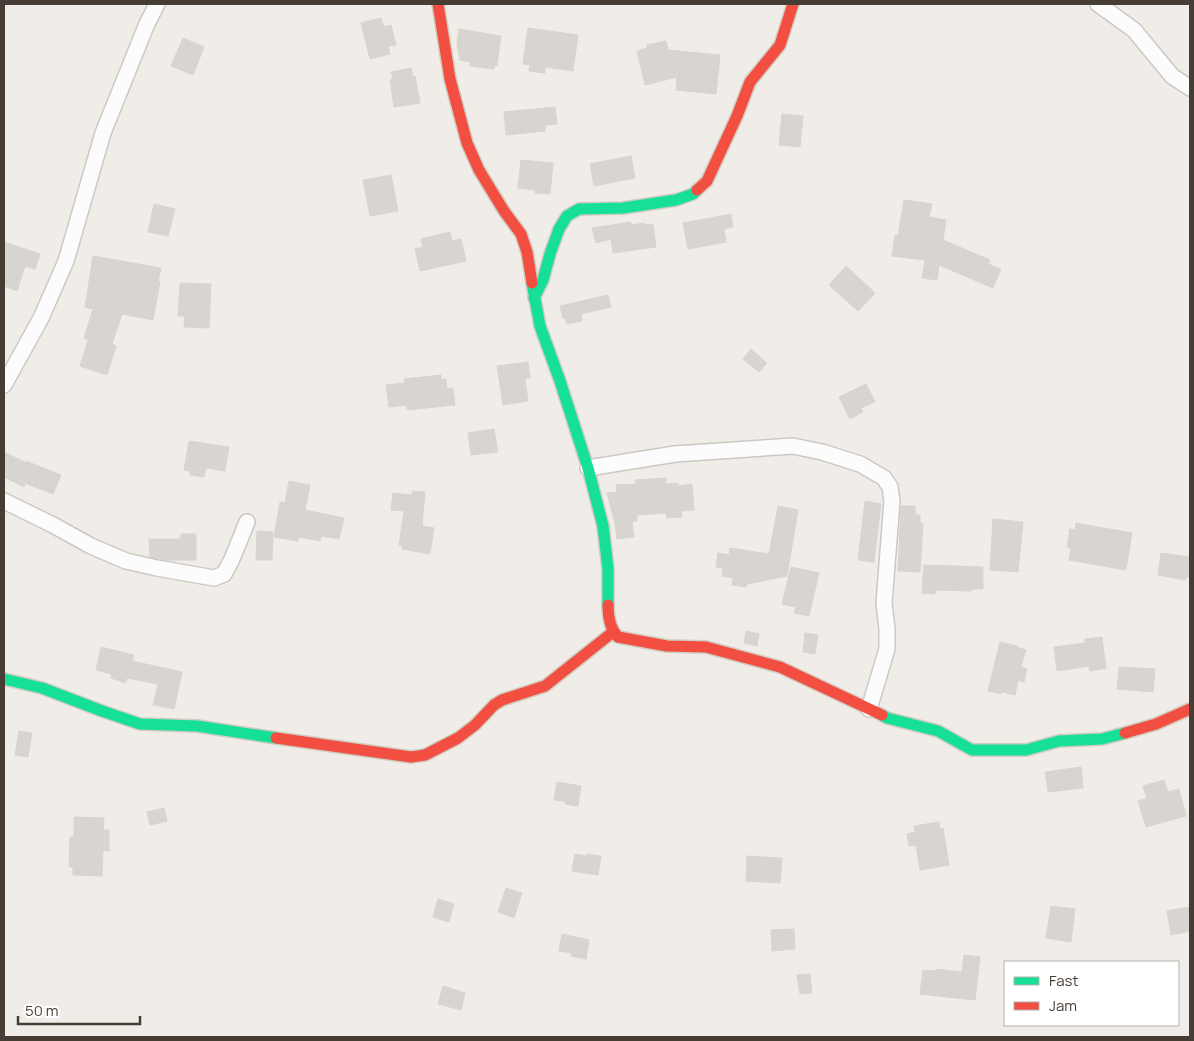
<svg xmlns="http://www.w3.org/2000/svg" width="1194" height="1041" font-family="Manrope,sans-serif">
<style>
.building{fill:#d8d4cf;stroke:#d8d4ce}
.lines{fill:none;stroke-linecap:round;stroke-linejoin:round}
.street-casing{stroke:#ccc9c4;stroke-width:18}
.fast-casing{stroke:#d1ccc0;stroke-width:14}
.jam-casing{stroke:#d1ccc0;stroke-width:14}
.street{stroke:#fdfcfc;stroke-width:15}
.fast{stroke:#16e098;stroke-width:11}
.jam{stroke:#f24e42;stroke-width:11}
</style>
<rect width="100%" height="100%" fill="#f0ede8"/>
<g class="building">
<path d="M 381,18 L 384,27 L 391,25 L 396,45 L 388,46 L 390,54 L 370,59 L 361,23 Z"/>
<path d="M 528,28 L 578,35 L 573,71 L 545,67 L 545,73 L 529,71 L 530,65 L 523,64 Z"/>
<path d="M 459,29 L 501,36 L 497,66 L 495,65 L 494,69 L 470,66 L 470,62 L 460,60 L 457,44 Z"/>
<path d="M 183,38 L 204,47 L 193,75 L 171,66 Z"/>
<path d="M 666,41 L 668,50 L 720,55 L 716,94 L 676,90 L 677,77 L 645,85 L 637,51 L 647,48 L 647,45 Z"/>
<path d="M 411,68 L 413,77 L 415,76 L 420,103 L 394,107 L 390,80 L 393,79 L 391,72 Z"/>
<path d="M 555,107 L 557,124 L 545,125 L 545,131 L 506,135 L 504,112 Z"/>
<path d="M 782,114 L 803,116 L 800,147 L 779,145 Z"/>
<path d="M 631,156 L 635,178 L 594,186 L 590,164 Z"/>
<path d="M 521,160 L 553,163 L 550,194 L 535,193 L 535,190 L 518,188 Z"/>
<path d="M 391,175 L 398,211 L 370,216 L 363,180 Z"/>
<path d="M 904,200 L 932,204 L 929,217 L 946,220 L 943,240 L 990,260 L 988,264 L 1001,269 L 993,288 L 939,265 L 937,280 L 922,278 L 925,260 L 892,256 L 895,235 L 898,236 Z"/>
<path d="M 154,204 L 175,209 L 168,236 L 148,232 Z"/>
<path d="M 731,214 L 733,227 L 724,229 L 726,242 L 688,249 L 683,223 Z"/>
<path d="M 631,222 L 631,225 L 644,223 L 645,225 L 653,224 L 656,247 L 613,253 L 611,239 L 596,243 L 592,228 Z"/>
<path d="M 450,232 L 452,241 L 461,239 L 466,261 L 420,271 L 415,249 L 423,247 L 421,239 Z"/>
<path d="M 4,242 L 40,254 L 35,269 L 25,266 L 17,291 L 4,286 Z"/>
<path d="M 93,256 L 161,268 L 158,282 L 160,282 L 153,320 L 122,314 L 112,344 L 116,346 L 107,375 L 80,366 L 88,340 L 84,338 L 93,309 L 85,307 Z"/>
<path d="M 846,266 L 875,293 L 858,311 L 829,285 Z"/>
<path d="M 180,283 L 211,284 L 209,328 L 184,327 L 185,316 L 178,316 Z"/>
<path d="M 608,295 L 611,307 L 581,314 L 582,321 L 567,324 L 565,318 L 563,318 L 560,306 Z"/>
<path d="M 751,349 L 767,363 L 759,372 L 743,359 Z"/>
<path d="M 528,362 L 530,378 L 525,379 L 528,401 L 503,405 L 497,366 Z"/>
<path d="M 441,375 L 441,380 L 446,379 L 447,389 L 453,388 L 455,405 L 407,410 L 407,405 L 389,407 L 386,385 L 405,383 L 404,379 Z"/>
<path d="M 866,384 L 875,402 L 861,408 L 863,412 L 850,419 L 839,397 Z"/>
<path d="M 494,429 L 498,452 L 471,455 L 468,433 Z"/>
<path d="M 189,441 L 229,447 L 225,471 L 206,468 L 204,477 L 190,475 L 190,471 L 184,470 Z"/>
<path d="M 4,452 L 26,463 L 26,461 L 61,475 L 53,494 L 25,483 L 24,487 L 4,477 Z"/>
<path d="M 666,478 L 666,484 L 678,483 L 678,486 L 692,484 L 694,510 L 681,511 L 682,517 L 667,518 L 666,513 L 637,515 L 637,521 L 632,521 L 634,537 L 617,539 L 615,523 L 607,493 L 617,492 L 616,485 L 636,484 L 635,480 Z"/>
<path d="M 289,481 L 310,485 L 305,510 L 344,518 L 339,539 L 321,536 L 320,541 L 299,537 L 298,541 L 274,537 L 280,502 L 285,503 Z"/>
<path d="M 413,491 L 425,492 L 422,526 L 434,528 L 430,554 L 402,549 L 403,545 L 399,545 L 404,511 L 391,510 L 393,493 L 412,495 Z"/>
<path d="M 865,501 L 881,504 L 874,562 L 858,560 Z"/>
<path d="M 778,506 L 798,510 L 787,576 L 747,584 L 746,587 L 732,585 L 733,578 L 722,576 L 723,568 L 716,567 L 718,553 L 729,555 L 730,548 L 769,554 Z"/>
<path d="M 901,506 L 915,506 L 915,515 L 920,515 L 920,524 L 923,523 L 920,572 L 898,571 Z"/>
<path d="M 993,519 L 1023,522 L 1018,572 L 990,570 Z"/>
<path d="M 1076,523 L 1132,533 L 1126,570 L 1069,560 L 1071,548 L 1067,547 L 1070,529 L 1075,530 Z"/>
<path d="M 257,531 L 273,532 L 272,560 L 256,560 Z"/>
<path d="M 181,534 L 196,534 L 196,560 L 166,560 L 150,557 L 149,539 L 181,539 Z"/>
<path d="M 1161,553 L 1190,557 L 1190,577 L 1186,577 L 1185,580 L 1158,575 Z"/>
<path d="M 924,565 L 983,567 L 983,589 L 972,589 L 972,591 L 935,590 L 935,594 L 922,593 Z"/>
<path d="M 791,567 L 819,573 L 809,616 L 794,613 L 796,607 L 782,604 Z"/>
<path d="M 746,631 L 759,634 L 757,646 L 744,643 Z"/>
<path d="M 805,633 L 818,635 L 815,654 L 803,652 Z"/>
<path d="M 1102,637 L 1106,668 L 1090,671 L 1089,666 L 1057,671 L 1054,647 L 1085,643 L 1085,639 Z"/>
<path d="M 1000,642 L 1017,646 L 1016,647 L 1026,650 L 1021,667 L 1027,669 L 1024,682 L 1018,680 L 1015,695 L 1002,692 L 1001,694 L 988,691 Z"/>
<path d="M 101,647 L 134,655 L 132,661 L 182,672 L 174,709 L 153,705 L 158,684 L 127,678 L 125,683 L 111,678 L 112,674 L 96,670 Z"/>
<path d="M 1119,667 L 1155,669 L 1153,692 L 1117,689 Z"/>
<path d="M 19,731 L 32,733 L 28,757 L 15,755 Z"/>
<path d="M 1081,767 L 1083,788 L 1048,792 L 1045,772 Z"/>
<path d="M 1164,780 L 1168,792 L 1179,789 L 1186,816 L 1146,827 L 1138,801 L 1147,798 L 1143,786 Z"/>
<path d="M 557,782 L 581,786 L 578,806 L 565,804 L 565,801 L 554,800 Z"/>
<path d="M 164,808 L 167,821 L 150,825 L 147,812 Z"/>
<path d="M 74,817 L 104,818 L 103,830 L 109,830 L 109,851 L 103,850 L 102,876 L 73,875 L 73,867 L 69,867 L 70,837 L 74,837 Z"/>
<path d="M 939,822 L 940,829 L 943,828 L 949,865 L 920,870 L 916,845 L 909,846 L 907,834 L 915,832 L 914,826 Z"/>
<path d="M 575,854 L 587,856 L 587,854 L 601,856 L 598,875 L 572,871 Z"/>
<path d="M 747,856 L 782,858 L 780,883 L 746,881 Z"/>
<path d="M 506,888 L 522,893 L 514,918 L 498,912 Z"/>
<path d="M 438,899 L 454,904 L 449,922 L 433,917 Z"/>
<path d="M 1051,906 L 1075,909 L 1071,942 L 1046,938 Z"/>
<path d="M 1190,907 L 1190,931 L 1171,935 L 1167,911 Z"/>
<path d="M 794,929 L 795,949 L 772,951 L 771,930 Z"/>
<path d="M 562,934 L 589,940 L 586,959 L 571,956 L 572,953 L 559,951 Z"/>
<path d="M 964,955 L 980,957 L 975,1000 L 920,994 L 923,970 L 936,971 L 937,969 L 962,972 Z"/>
<path d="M 810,974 L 812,993 L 800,994 L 797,975 Z"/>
<path d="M 443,986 L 465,993 L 461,1010 L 438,1004 Z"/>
</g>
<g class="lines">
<defs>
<g id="street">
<path d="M 1098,4 L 1134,30 L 1172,76 L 1190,88"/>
<path d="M 4,385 L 41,318 L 66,261 L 103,133 L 146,26 L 157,4"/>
<path d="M 588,468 L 675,454 L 793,446 L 822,452 L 860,464 L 884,478 L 890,487 L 892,501 L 884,603 L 887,629 L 887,649 L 869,709"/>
<path d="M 4,501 L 53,525 L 91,546 L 126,561 L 157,568 L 214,578 L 224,574 L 232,559 L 247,522"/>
</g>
<g id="fast">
<path d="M 532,283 L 540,326 L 560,381 L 588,468 L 603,526 L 608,569 L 608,605"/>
<path d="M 534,298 L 543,280 L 550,254 L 559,229 L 567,216 L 579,209 L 623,208 L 676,200 L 693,194 L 697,190"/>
<path d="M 4,679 L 42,688 L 102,711 L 140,724 L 197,726 L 276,738"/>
<path d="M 882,715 L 887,718 L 938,731 L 972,750 L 1026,750 L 1059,741 L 1102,739 L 1125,733"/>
</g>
<g id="jam">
<path d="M 438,4 L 450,79 L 467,143 L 479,170 L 504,211 L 521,234 L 527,252 L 532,283"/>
<path d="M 697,190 L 707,181 L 737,116 L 750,82 L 780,45 L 793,4"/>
<path d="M 608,605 C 608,616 610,629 618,637 L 667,646 L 706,647 L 780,667 L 882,715"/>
<path d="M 1125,733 L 1156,724 L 1190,709"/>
<path d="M 276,738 L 411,757 L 425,755 L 458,738 L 475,725 L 494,705 L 502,700 L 545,686 L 613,632"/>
</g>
</defs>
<use href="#street" class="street-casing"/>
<use href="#fast" class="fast-casing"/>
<use href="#jam" class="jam-casing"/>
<use href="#street" class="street"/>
<use href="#fast" class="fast"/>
<use href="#jam" class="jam"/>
</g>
<rect width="1194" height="1041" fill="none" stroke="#463e34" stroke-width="10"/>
<rect x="1004" y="961" width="175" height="65" fill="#ffffff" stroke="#b5b2ae"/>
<rect x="1014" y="977" width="25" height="8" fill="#16e098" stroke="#b5b2ae"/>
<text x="1049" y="986" font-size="15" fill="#463e34">Fast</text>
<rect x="1014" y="1002" width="25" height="8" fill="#f24e42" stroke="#b5b2ae"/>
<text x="1049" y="1011" font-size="15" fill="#463e34">Jam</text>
<path d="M18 1016v8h122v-8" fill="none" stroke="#463e34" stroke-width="2.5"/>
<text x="25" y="1016" font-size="15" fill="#463e34" stroke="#ffffff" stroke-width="4" paint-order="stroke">50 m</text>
</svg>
